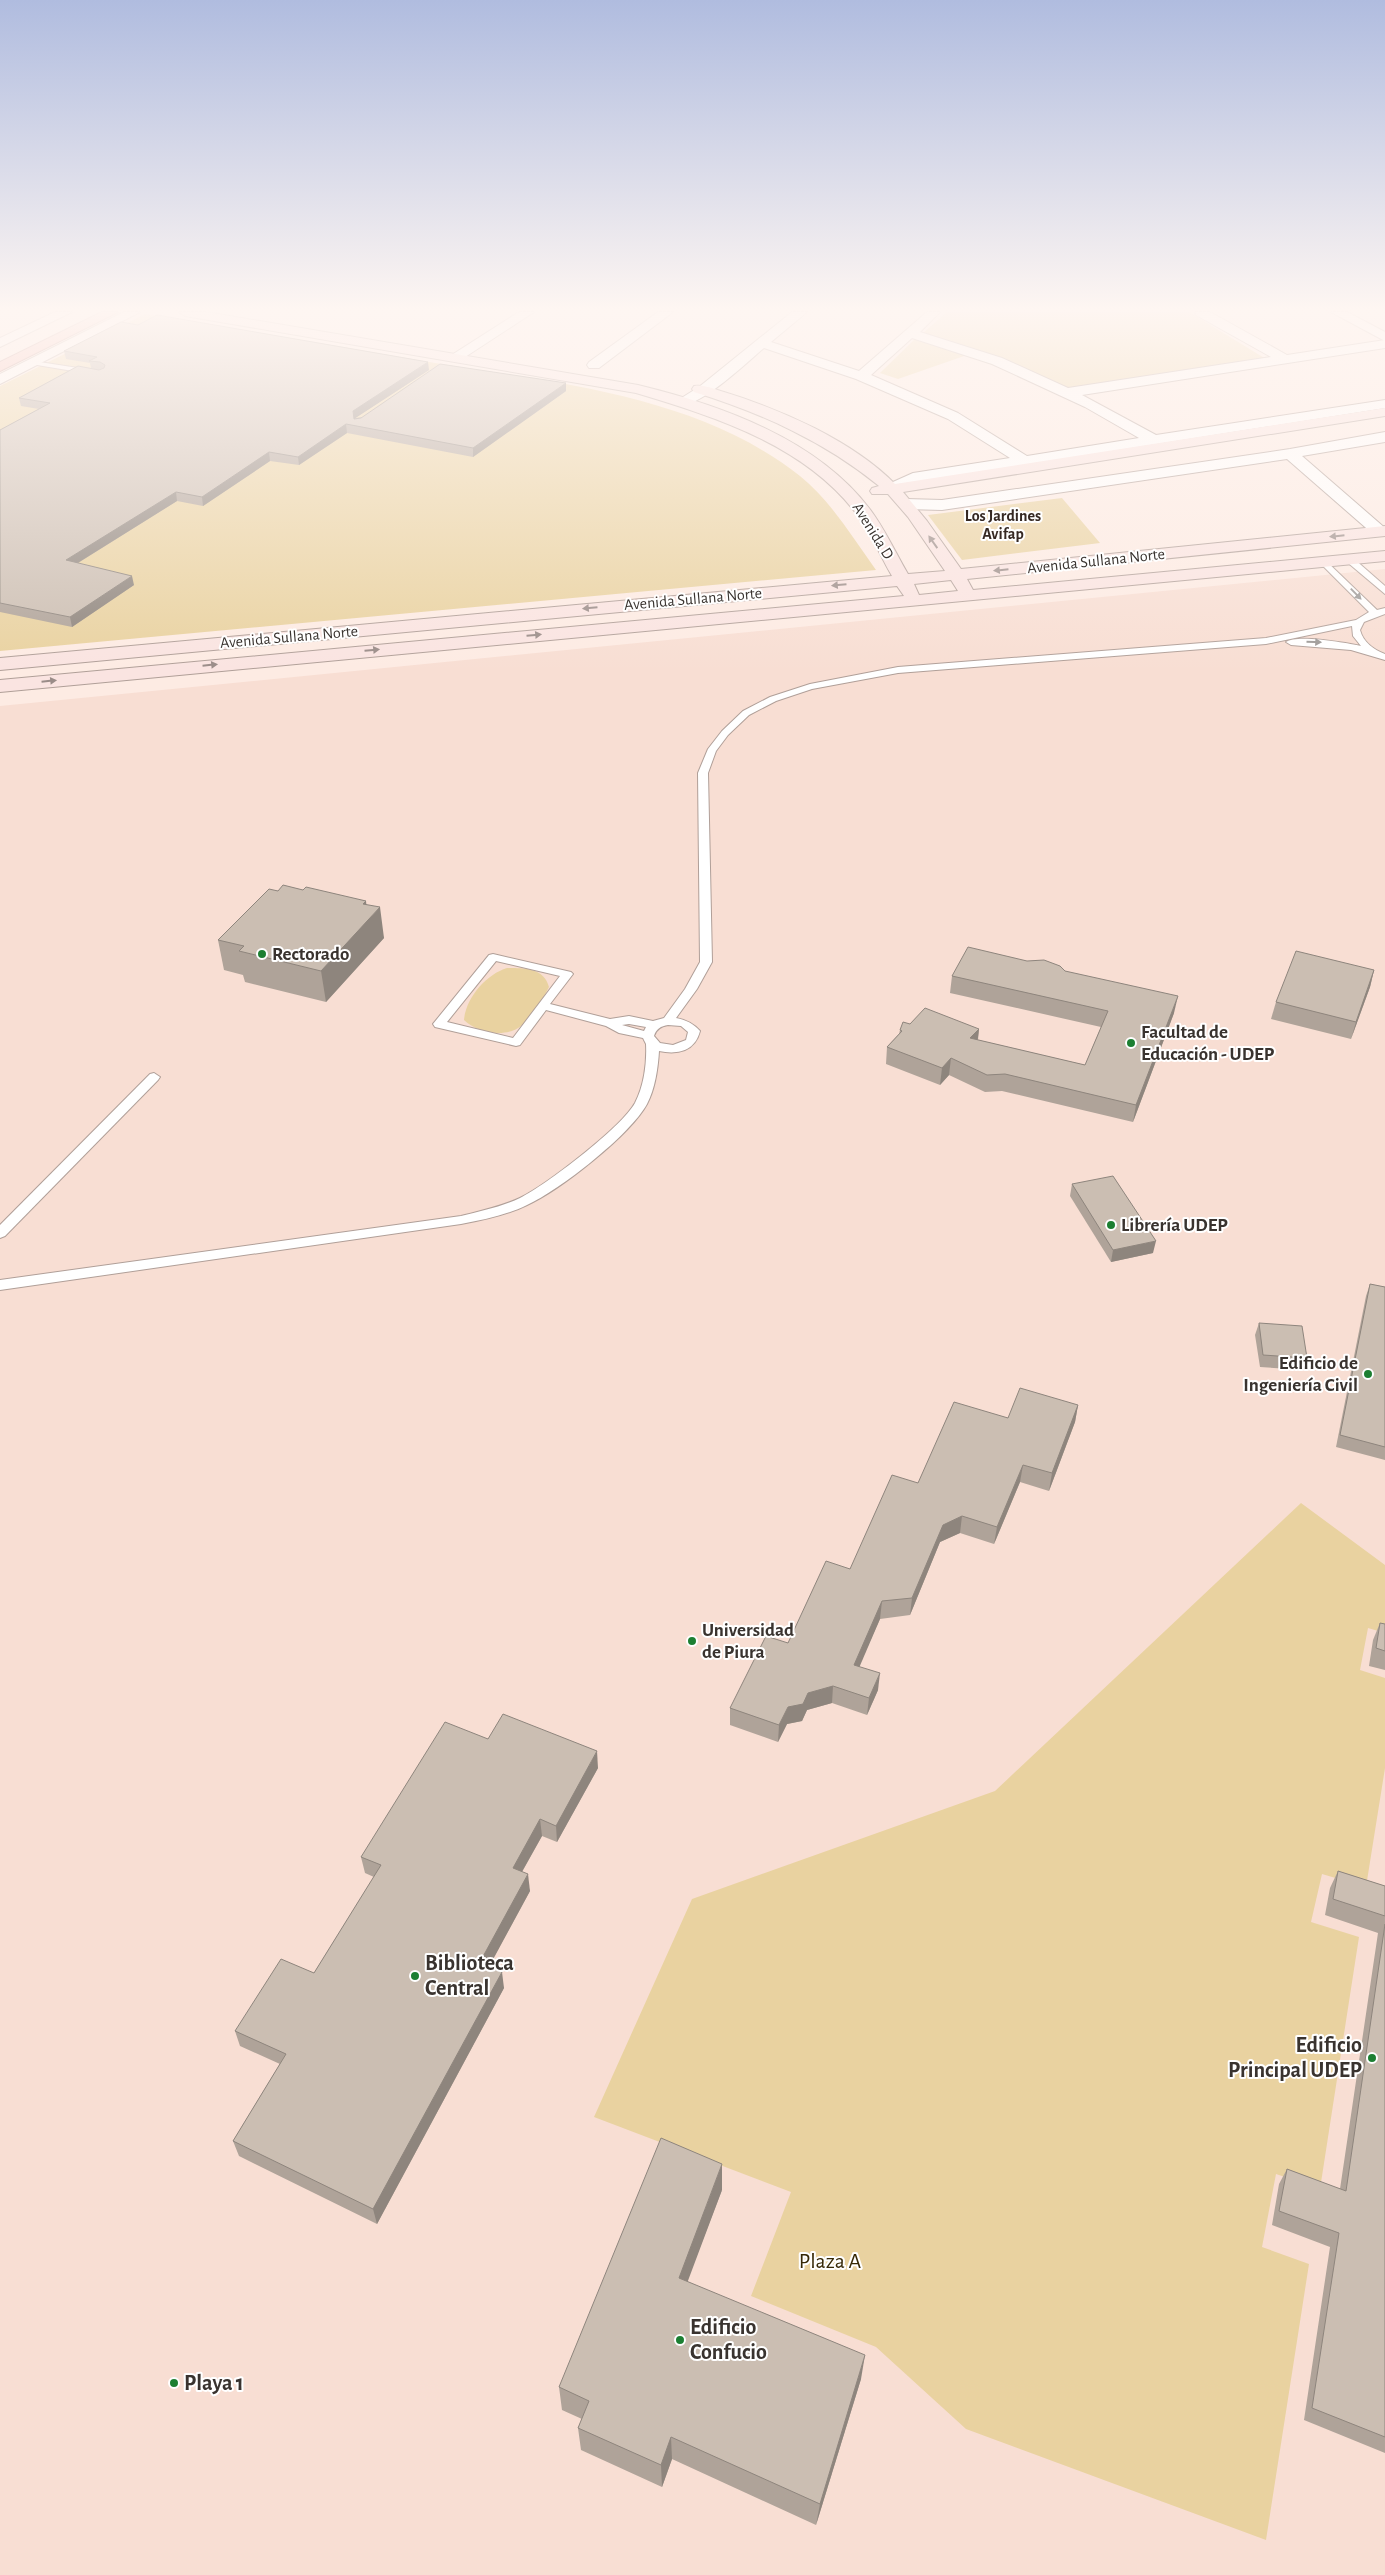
<svg xmlns="http://www.w3.org/2000/svg" width="1385" height="2575" font-family="'Alegreya Sans',sans-serif">
<style>
.built{fill:#f8ded3}
.green{fill:#e9d2a0}
.lines{fill:none;stroke-linecap:round;stroke-linejoin:round}
.service-casing{stroke:#b09f98;stroke-width:2}
.minor-casing{stroke:#b09f98;stroke-width:2}
.tertiary-casing{stroke:#b09f98;stroke-width:2}
.secondary-casing{stroke:#b09f98;stroke-width:2}
.trunk-casing{stroke:#b07c76;stroke-width:2}
.service{fill:#fff;fill-rule:evenodd}
.minor{fill:#fff;fill-rule:evenodd}
.tertiary{fill:#fff;fill-rule:evenodd}
.secondary{fill:#fae4e1;fill-rule:evenodd}
.trunk{fill:#f3b6b0;fill-rule:evenodd}
.wall{fill:#afa399}
.shaded-wall{fill:#8e857d}
.building{fill:#cbbeb2;stroke:#8e857d}
.oneway{fill:#9a8c88}
.oneway2{fill:#9c9997}
.poi-dot{fill:#1c7f32;stroke:#fff;stroke-width:2}
.labels{text-anchor:middle;dominant-baseline:central;stroke-width:4;stroke-linejoin:round;paint-order:stroke}
.far-neighbourhood-label{font-size:16px;font-weight:bold;fill:#362923;stroke:#fff}
.far-street-label{font-size:16px;fill:#39332f;stroke:#fff}
.poi-label{font-size:19px;font-weight:bold;fill:#39332f;stroke:#fff;text-anchor:start}
.near-poi-label{font-size:22px;font-weight:bold;fill:#39332f;stroke:#fff;text-anchor:start}
.near-park-label{font-size:22px;fill:#362806;stroke:#fff}
</style>
<rect width="100%" height="100%" fill="#fdebe3"/>
<path class="built" d="M 1385,569 L 1385,2575 L 0,2575 L 0,706 Z"/>
<g class="green">
<path d="M 947,312 L 1189,312 L 1266,359 L 1068,388 L 1010,363 L 923,333 Z"/>
<path d="M 145,314 C 242,330 339,346 435,363 C 558,383 699,396 800,476 C 831,501 853,538 876,570 L 0,651 L 0,386 Z"/>
<path d="M 916,338 L 967,355 L 898,379 L 880,373 Z"/>
<path d="M 1062,498 L 1100,543 L 962,560 L 928,515 Z"/>
<path d="M 507,968 C 525,968 544,968 549,987 C 542,1001 533,1015 522,1025 C 507,1039 477,1033 464,1020 C 466,997 487,974 507,968 Z"/>
<path d="M 1301,1503 L 1385,1565 L 1385,1633 L 1368,1628 L 1360,1670 L 1385,1678 L 1385,1768 L 1366,1887 L 1322,1874 L 1311,1922 L 1359,1937 L 1320,2189 L 1276,2174 L 1262,2247 L 1309,2264 L 1266,2540 L 966,2429 L 876,2347 L 751,2296 L 791,2192 L 594,2117 L 692,1899 L 995,1791 Z"/>
</g>
<g class="lines">
<defs>
<g id="service">
<path d="M 33,361 L 91,370 L 95,372 L 91,374 L 31,364 Z"/>
<path d="M 1347,558 L 1353,558 L 1385,586 L 1385,594 L 1347,562 Z"/>
<path d="M 1324,559 L 1377,610 L 1385,608 L 1385,614 L 1364,622 L 1360,630 C 1363,642 1374,650 1385,654 L 1385,660 L 1351,650 L 1291,645 L 1286,642 C 1297,634 1347,643 1361,646 L 1353,636 L 1352,626 L 1266,644 L 898,673 L 812,689 L 776,701 L 749,715 L 728,735 L 716,751 L 708,773 L 712,962 L 697,989 L 676,1018 C 686,1020 693,1023 700,1031 C 695,1051 678,1055 659,1051 C 658,1068 655,1089 647,1104 C 630,1135 560,1190 527,1205 C 507,1215 483,1220 461,1224 L 0,1290 L 0,1280 L 461,1216 C 481,1211 501,1207 520,1198 C 546,1185 621,1128 635,1103 C 644,1086 647,1063 646,1044 L 643,1038 L 619,1033 L 606,1026 L 546,1010 L 520,1045 L 516,1046 L 435,1027 L 433,1024 L 489,955 L 493,954 L 571,972 L 573,974 L 550,1004 L 610,1019 L 629,1016 L 653,1021 L 664,1018 L 685,989 L 700,962 L 698,773 L 708,749 L 722,731 L 743,711 L 770,697 L 810,684 L 898,667 L 1266,638 L 1356,620 L 1369,612 L 1321,564 L 1320,562 ZM 496,961 L 560,976 L 513,1038 L 447,1022 ZM 629,1024 L 646,1027 L 644,1031 L 622,1025 ZM 668,1025 L 681,1026 L 688,1032 L 686,1040 L 673,1045 L 660,1043 L 654,1036 C 656,1029 661,1026 668,1025 Z"/>
<path d="M 154,1073 L 160,1077 L 158,1080 L 5,1236 L 0,1238 L 0,1225 L 150,1074 Z"/>
</g>
<g id="minor">
<path d="M 519,312 L 534,312 L 459,361 L 449,361 L 447,358 Z"/>
<path d="M 658,312 L 673,312 L 599,368 L 589,368 L 587,365 L 589,362 Z"/>
<path d="M 792,312 L 807,312 L 771,342 L 859,371 L 927,312 L 940,312 L 920,332 L 1002,358 L 1068,388 L 1271,357 L 1196,315 L 1195,312 L 1210,312 L 1287,355 L 1385,340 L 1385,348 L 1082,395 L 1156,435 L 1385,400 L 1385,408 L 917,482 L 890,494 L 882,489 L 884,486 L 913,473 L 1010,458 L 948,419 L 856,379 L 764,348 C 747,362 698,410 677,405 L 675,402 L 699,387 ZM 912,338 L 992,364 L 1085,407 L 1139,438 L 1027,456 L 958,413 L 871,375 Z"/>
<path d="M 1385,432 L 1385,442 L 1302,456 L 1385,528 L 1385,534 L 1373,534 L 1287,459 L 942,510 L 906,509 L 898,504 L 906,499 L 942,500 L 1290,449 Z"/>
</g>
<g id="tertiary">
<path d="M 55,312 L 72,312 L 0,347 L 0,338 Z"/>
<path d="M 124,312 L 140,312 L 0,384 L 0,374 Z"/>
<path d="M 1331,312 L 1347,312 L 1385,332 L 1385,341 Z"/>
</g>
<path id="secondary" d="M 179,312 L 206,312 L 638,385 C 721,405 816,439 869,508 C 885,529 895,552 908,574 L 945,571 L 908,517 L 888,494 L 872,494 L 870,491 L 872,488 L 879,486 C 824,441 761,413 694,392 L 692,389 L 694,386 C 703,384 714,389 724,392 C 780,409 853,441 895,484 L 1385,408 L 1385,416 L 903,492 L 927,521 L 961,569 L 1385,526 L 1385,536 L 967,579 L 973,590 L 1385,551 L 1385,561 L 0,692 L 0,680 L 904,596 L 897,586 L 0,670 L 0,658 L 892,576 C 880,556 872,534 858,516 C 807,446 716,417 636,393 L 185,316 ZM 951,580 L 958,591 L 919,595 L 914,584 Z"/>
<path id="trunk" d="M 102,312 L 118,312 L 0,371 L 0,362 Z"/>
</defs>
<use href="#service" class="service-casing"/>
<use href="#minor" class="minor-casing"/>
<use href="#tertiary" class="tertiary-casing"/>
<use href="#secondary" class="secondary-casing"/>
<use href="#trunk" class="trunk-casing"/>
<use href="#service" class="service"/>
<use href="#minor" class="minor"/>
<use href="#tertiary" class="tertiary"/>
<use href="#secondary" class="secondary"/>
<use href="#trunk" class="trunk"/>
</g>
<g class="wall">
<path d="M 64,351 L 429,370 L 355,418 L 566,391 L 473,457 L 347,433 L 299,465 L 270,461 L 203,506 L 177,501 L 78,563 L 134,585 L 72,627 L 0,612 L 0,430 L 39,409 L 21,406 L 19,398 L 91,368 L 90,363 L 66,359 Z"/>
<path d="M 303,890 L 366,901 L 366,904 L 384,938 L 326,1002 L 245,982 L 243,975 L 224,970 L 218,940 L 278,891 Z"/>
<path d="M 1374,970 L 1370,987 L 1351,1039 L 1271,1019 L 1276,1002 Z"/>
<path d="M 1065,971 L 1174,1013 L 1133,1122 L 1002,1091 L 985,1092 L 949,1075 L 940,1085 L 886,1064 L 887,1047 L 899,1034 L 900,1030 L 910,1024 L 979,1029 L 978,1040 L 1085,1065 L 1101,1027 L 950,993 L 952,976 Z"/>
<path d="M 1072,1184 L 1153,1253 L 1111,1262 L 1070,1196 Z"/>
<path d="M 1370,1284 L 1385,1287 L 1385,1460 L 1336,1447 L 1366,1296 Z"/>
<path d="M 1259,1323 L 1307,1358 L 1304,1370 L 1260,1367 L 1255,1335 Z"/>
<path d="M 1078,1405 L 1075,1422 L 1049,1491 L 1020,1482 L 994,1544 L 960,1533 L 940,1542 L 910,1615 L 880,1619 L 859,1666 L 878,1690 L 867,1715 L 832,1703 L 807,1710 L 802,1721 L 787,1724 L 778,1742 L 730,1725 L 730,1708 L 788,1643 L 850,1569 L 1008,1418 Z"/>
<path d="M 1380,1623 L 1385,1624 L 1385,1670 L 1369,1666 L 1373,1640 Z"/>
<path d="M 488,1739 L 598,1768 L 557,1842 L 542,1836 L 522,1872 L 530,1891 L 489,1966 L 504,1988 L 377,2224 L 239,2156 L 233,2141 L 280,2064 L 240,2046 L 235,2031 L 314,1973 L 374,1877 L 365,1873 L 361,1857 Z"/>
<path d="M 1338,1871 L 1385,1886 L 1385,2453 L 1304,2420 L 1330,2247 L 1272,2225 L 1279,2184 L 1287,2169 L 1340,2189 L 1378,1933 L 1325,1915 L 1330,1888 Z"/>
<path d="M 722,2190 L 687,2281 L 861,2379 L 816,2525 L 672,2459 L 662,2487 L 581,2450 L 578,2428 L 582,2419 L 562,2410 L 559,2387 Z"/>
</g>
<g class="shaded-wall">
<path d="M 428,362 L 429,370 L 354,419 L 353,411 Z"/>
<path d="M 566,383 L 566,391 L 473,457 L 473,448 Z"/>
<path d="M 346,424 L 347,433 L 299,465 L 298,457 Z"/>
<path d="M 269,452 L 270,461 L 203,506 L 202,497 Z"/>
<path d="M 176,492 L 177,501 L 68,569 L 66,560 Z"/>
<path d="M 132,576 L 134,585 L 72,627 L 70,617 Z"/>
<path d="M 366,901 L 368,920 L 380,907 L 384,938 L 326,1002 L 321,971 L 363,904 Z"/>
<path d="M 1374,970 L 1370,987 L 1351,1039 L 1356,1022 Z"/>
<path d="M 1178,996 L 1174,1013 L 1133,1122 L 1136,1105 Z"/>
<path d="M 979,1029 L 977,1045 L 970,1038 Z"/>
<path d="M 951,1058 L 949,1075 L 940,1085 L 942,1068 Z"/>
<path d="M 1156,1241 L 1153,1253 L 1111,1262 L 1113,1250 Z"/>
<path d="M 1078,1405 L 1075,1422 L 1049,1491 L 1052,1473 Z"/>
<path d="M 1023,1465 L 1020,1482 L 994,1544 L 997,1527 Z"/>
<path d="M 962,1516 L 960,1533 L 940,1542 L 910,1615 L 912,1598 L 943,1525 Z"/>
<path d="M 882,1601 L 880,1619 L 853,1682 L 854,1665 Z"/>
<path d="M 880,1673 L 878,1690 L 867,1715 L 869,1698 Z"/>
<path d="M 833,1686 L 832,1703 L 807,1710 L 802,1721 L 787,1724 L 778,1742 L 779,1725 L 788,1707 L 808,1693 Z"/>
<path d="M 597,1751 L 598,1768 L 557,1842 L 556,1826 Z"/>
<path d="M 540,1819 L 542,1836 L 515,1884 L 513,1868 Z"/>
<path d="M 528,1874 L 530,1891 L 483,1978 L 480,1962 Z"/>
<path d="M 502,1972 L 504,1988 L 377,2224 L 373,2209 Z"/>
<path d="M 722,2164 L 722,2190 L 680,2302 L 679,2278 Z"/>
<path d="M 865,2355 L 861,2379 L 816,2525 L 820,2504 Z"/>
<path d="M 671,2437 L 672,2459 L 662,2487 L 661,2465 Z"/>
</g>
<g class="building">
<path d="M 157,315 L 428,362 L 353,411 L 354,419 L 361,418 L 440,364 L 566,383 L 473,448 L 346,424 L 298,457 L 269,452 L 202,497 L 176,492 L 66,560 L 132,576 L 70,617 L 0,603 L 0,430 L 50,403 L 19,398 L 78,366 L 99,370 L 104,368 L 105,365 L 100,362 L 89,361 L 97,357 L 64,351 L 121,322 L 138,325 Z"/>
<path d="M 283,885 L 303,890 L 306,887 L 366,901 L 363,904 L 380,907 L 321,971 L 239,951 L 244,946 L 218,940 L 269,889 L 278,891 Z"/>
<path d="M 968,947 L 1027,961 L 1044,960 L 1060,966 L 1065,971 L 1178,996 L 1136,1105 L 1005,1074 L 987,1075 L 951,1058 L 942,1068 L 887,1047 L 902,1031 L 900,1030 L 903,1022 L 910,1024 L 925,1008 L 979,1029 L 970,1038 L 1085,1065 L 1108,1011 L 952,976 Z"/>
<path d="M 1296,951 L 1374,970 L 1356,1022 L 1276,1002 Z"/>
<path d="M 1113,1176 L 1156,1241 L 1113,1250 L 1072,1184 Z"/>
<path d="M 1370,1284 L 1385,1287 L 1385,1447 L 1340,1435 Z"/>
<path d="M 1259,1323 L 1302,1326 L 1307,1358 L 1263,1355 Z"/>
<path d="M 1020,1388 L 1078,1405 L 1052,1473 L 1023,1465 L 997,1527 L 962,1516 L 943,1525 L 912,1598 L 882,1601 L 854,1665 L 880,1673 L 869,1698 L 833,1686 L 808,1693 L 803,1704 L 788,1707 L 779,1725 L 730,1708 L 766,1636 L 788,1643 L 826,1561 L 850,1569 L 892,1475 L 918,1483 L 954,1402 L 1008,1418 Z"/>
<path d="M 1380,1623 L 1385,1624 L 1385,1651 L 1376,1648 Z"/>
<path d="M 503,1714 L 597,1751 L 556,1826 L 540,1819 L 513,1868 L 528,1874 L 480,1962 L 502,1972 L 373,2209 L 233,2141 L 286,2054 L 235,2031 L 281,1959 L 314,1973 L 381,1865 L 361,1857 L 445,1722 L 488,1739 Z"/>
<path d="M 1338,1871 L 1385,1886 L 1385,1916 L 1333,1899 Z"/>
<path d="M 1385,1924 L 1385,2437 L 1312,2408 L 1339,2233 L 1279,2211 L 1287,2169 L 1346,2191 Z"/>
<path d="M 661,2138 L 722,2164 L 679,2278 L 865,2355 L 820,2504 L 671,2437 L 661,2465 L 578,2428 L 589,2401 L 559,2387 Z"/>
</g>
<defs><path id="oneway-solid" d="M-6-.8H1V-3.2L6.5 0L1 3.2V.8H-6Z" transform="scale(1.25)"/></defs>
<g class="oneway">
<use href="#oneway-solid" transform="translate(1337 536) rotate(174)"/>
<use href="#oneway-solid" transform="translate(933 542) rotate(-125)"/>
<use href="#oneway-solid" transform="translate(1001 570) rotate(174)"/>
<use href="#oneway-solid" transform="translate(839 585) rotate(175)"/>
<use href="#oneway-solid" transform="translate(590 608) rotate(175)"/>
<use href="#oneway-solid" transform="translate(534 635) rotate(-5)"/>
<use href="#oneway-solid" transform="translate(372 650) rotate(-5)"/>
<use href="#oneway-solid" transform="translate(210 665) rotate(-6)"/>
<use href="#oneway-solid" transform="translate(49 681) rotate(-6)"/>
</g>
<g class="oneway2">
<use href="#oneway-solid" transform="translate(1356 594) rotate(46)"/>
<use href="#oneway-solid" transform="translate(1314 642) rotate(2)"/>
</g>
<linearGradient id="sky" x2="0" y2="1"><stop stop-color="#b0bcdf"/><stop offset="0.46" stop-color="#fef6f2"/><stop offset="1" stop-color="#fef6f2" stop-opacity="0"/></linearGradient>
<rect width="1385" height="672" fill="url(#sky)"/>
<g class="poi-dot">
<circle cx="262" cy="954" r="5"/>
<circle cx="1131" cy="1043" r="5"/>
<circle cx="1111" cy="1225" r="5"/>
<circle cx="1368" cy="1374" r="5"/>
<circle cx="692" cy="1641" r="5"/>
<circle cx="415" cy="1976" r="5"/>
<circle cx="1372" cy="2058" r="5"/>
<circle cx="680" cy="2340" r="5"/>
<circle cx="174" cy="2383" r="5"/>
</g>
<g class="labels">
<g class="far-neighbourhood-label">
<text x="1003" y="516">Los Jardines<tspan x="1003" dy="18">Avifap</tspan></text>
</g>
<g class="far-street-label">
<text transform="translate(873 531) rotate(58)">Avenida D</text>
<text transform="translate(1096 561) rotate(-6)">Avenida Sullana Norte</text>
<text transform="translate(693 599) rotate(-5)">Avenida Sullana Norte</text>
<text transform="translate(289 637) rotate(-5)">Avenida Sullana Norte</text>
</g>
<g class="poi-label">
<text x="272" y="954">Rectorado</text>
<text x="1141" y="1032">Facultad de<tspan x="1141" dy="22">Educación - UDEP</tspan></text>
<text x="1121" y="1225">Librería UDEP</text>
<text x="1358" y="1363" text-anchor="end">Edificio de<tspan x="1358" dy="22">Ingeniería Civil</tspan></text>
<text x="702" y="1630">Universidad<tspan x="702" dy="22">de Piura</tspan></text>
</g>
<g class="near-poi-label">
<text x="425" y="1963">Biblioteca<tspan x="425" dy="25">Central</tspan></text>
<text x="1362" y="2045" text-anchor="end">Edificio<tspan x="1362" dy="25">Principal UDEP</tspan></text>
<text x="690" y="2327">Edificio<tspan x="690" dy="25">Confucio</tspan></text>
<text x="184" y="2383">Playa 1</text>
</g>
<g class="near-park-label">
<text x="830" y="2261">Plaza A</text>
</g>
</g>
</svg>
